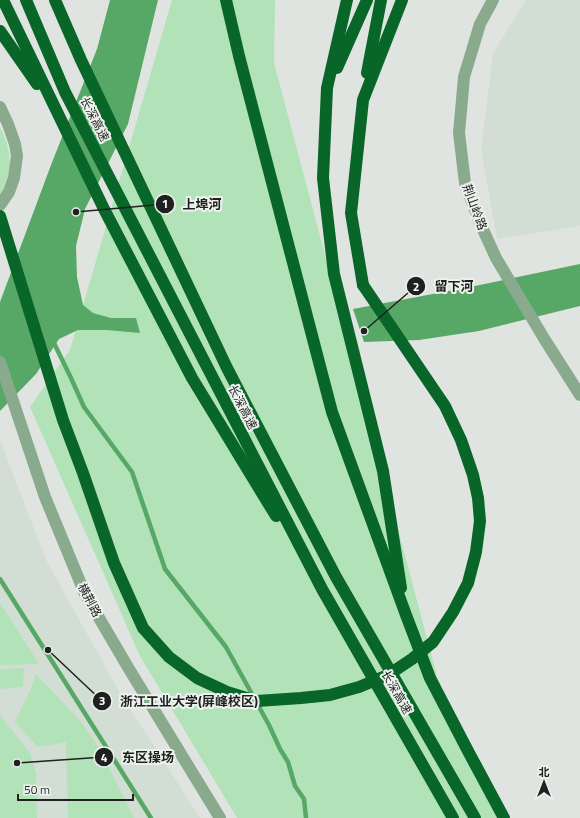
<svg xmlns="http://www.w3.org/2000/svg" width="580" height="818" font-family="'Titillium Web','Noto Sans SC',sans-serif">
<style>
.built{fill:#d2ddd3}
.green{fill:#b2e2b8}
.water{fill:#57a866}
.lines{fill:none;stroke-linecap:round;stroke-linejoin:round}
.stream{stroke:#57a866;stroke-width:4.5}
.tertiary{stroke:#89aa8d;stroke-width:12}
.motorway{stroke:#086628;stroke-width:12}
.motorway-bridge{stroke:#086628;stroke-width:12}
.labels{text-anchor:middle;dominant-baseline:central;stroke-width:4;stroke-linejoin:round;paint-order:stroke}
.street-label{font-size:12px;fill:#1f201f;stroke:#edf2ee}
.leader{fill:none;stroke:#1f201f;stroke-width:1.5}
.callout-dot{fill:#1f201f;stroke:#edf2ee;stroke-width:1.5}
.mark-label{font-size:12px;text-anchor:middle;font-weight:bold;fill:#fff}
.callout-label{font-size:13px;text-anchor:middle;font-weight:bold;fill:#1f201f;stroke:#edf2ee;stroke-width:4;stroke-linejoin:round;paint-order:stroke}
</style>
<rect width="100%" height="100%" fill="#e0e4e0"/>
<g class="built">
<path d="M 526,0 L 580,0 L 580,226 L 497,239 L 481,150 L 493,53 Z"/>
<path d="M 0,440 L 46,560 L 120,693 L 200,818 L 0,818 Z"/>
</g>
<g class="green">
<path d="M 172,0 L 275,0 L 274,63 L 445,706 L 504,818 L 237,818 L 140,656 L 30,407 L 70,350 Z"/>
<path d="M 0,128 C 7,138 11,158 10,170 C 9,178 4,187 2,195 L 0,198 Z"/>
<path d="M 0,603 L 39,664 L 0,665 Z"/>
<path d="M 24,668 L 23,687 L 0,689 L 0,669 Z"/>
<path d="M 36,674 L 82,723 L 99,748 L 134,818 L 68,818 L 66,742 L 38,747 L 15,722 L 29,693 Z"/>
<path d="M 0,715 L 30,753 L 36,774 L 37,818 L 0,818 Z"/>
</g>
<g class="water">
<path d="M 110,0 L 158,0 L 128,124 L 85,209 L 76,246 L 77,277 L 83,305 L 93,313 L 111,318 L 136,318 L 140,333 L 107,330 L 78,330 L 59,339 L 36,374 L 0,411 L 0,302 L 51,165 L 97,49 Z"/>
<path d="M 580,264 L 580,306 L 479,331 L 419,340 L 364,342 L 353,309 L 470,287 Z"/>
</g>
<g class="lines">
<g class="stream">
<path d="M 53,341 L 71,378 L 84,407 L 132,472 L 165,569 L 226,647 L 269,725 L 280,749 L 288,762 L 295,786 L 304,799 L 306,818"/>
<path d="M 0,579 L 151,818"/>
</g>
<g class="tertiary">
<path d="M 493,0 L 480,24 L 464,77 L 459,133 L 465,183 L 480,223 L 496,258 L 545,340 L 580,395"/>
<path d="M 0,107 L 8,124 L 15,144 L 17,156 L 14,178 L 9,192 L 0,205"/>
<path d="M 0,362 L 45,497 L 85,594 L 129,669 L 220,818"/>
</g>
<g class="motorway">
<path d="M 3,0 L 104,209 L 192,378 L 276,516"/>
<path d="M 26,0 L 65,92 L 322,589 L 453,818"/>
<path d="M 55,0 L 81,60 L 227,368 L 336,577 L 475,818"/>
<path d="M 226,0 L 239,56 L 332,412 L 406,615 L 430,678 L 468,751 L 504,818"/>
<path d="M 347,0 L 327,88 L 323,178 L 334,274 L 383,471 L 401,588"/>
<path d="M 0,31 L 37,84"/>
<path d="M 337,68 L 367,0"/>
<path d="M 367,73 L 381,0"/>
<path d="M 363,285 L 351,213 L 363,100 L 402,0"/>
</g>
<path class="motorway-bridge" d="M 0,216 L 63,420 L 83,473 L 114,563 L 143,628 L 169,657 L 197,678 L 227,692 L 257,701 L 301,698 L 330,695 L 359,687 L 388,675 L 412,659 L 433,642 L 453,612 L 468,583 L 476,552 L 480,521 L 478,498 L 473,475 L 461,440 L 445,406 L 363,285"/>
</g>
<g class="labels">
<g class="street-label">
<text transform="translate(95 119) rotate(63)">长深高速</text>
<text transform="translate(475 207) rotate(70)">荆山岭路</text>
<text transform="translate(243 407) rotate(63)">长深高速</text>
<text transform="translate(90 600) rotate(62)">横荆路</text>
<text transform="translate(397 692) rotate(60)">长深高速</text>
</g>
</g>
<path class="leader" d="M76 212L165 204M364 331L416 286M48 650L102 701M17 763L104 757"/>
<g class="callout-dot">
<circle cx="76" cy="212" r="4"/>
<circle cx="364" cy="331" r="4"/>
<circle cx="48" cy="650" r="4"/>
<circle cx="17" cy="763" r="4"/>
<circle cx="165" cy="204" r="10"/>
<circle cx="416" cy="286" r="10"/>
<circle cx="102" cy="701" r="10"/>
<circle cx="104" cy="757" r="10"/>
</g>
<g class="mark-label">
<text x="165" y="208">1</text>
<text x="416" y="291">2</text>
<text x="102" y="705">3</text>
<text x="104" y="762">4</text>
</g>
<g class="callout-label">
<text x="202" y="209">上埠河</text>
<text x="454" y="291">留下河</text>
<text x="189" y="706">浙江工业大学(屏峰校区)</text>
<text x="148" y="762">东区操场</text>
</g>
<g transform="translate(544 782)" stroke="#edf2ee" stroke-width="3" paint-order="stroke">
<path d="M0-3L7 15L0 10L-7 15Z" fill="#1f201f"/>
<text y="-6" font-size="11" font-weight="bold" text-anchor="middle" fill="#1f201f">北</text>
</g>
<path d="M18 794v6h115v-6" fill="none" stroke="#1f201f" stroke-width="2"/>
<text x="24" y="794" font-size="12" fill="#1f201f" stroke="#edf2ee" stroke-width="3" paint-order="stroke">50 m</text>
</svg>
